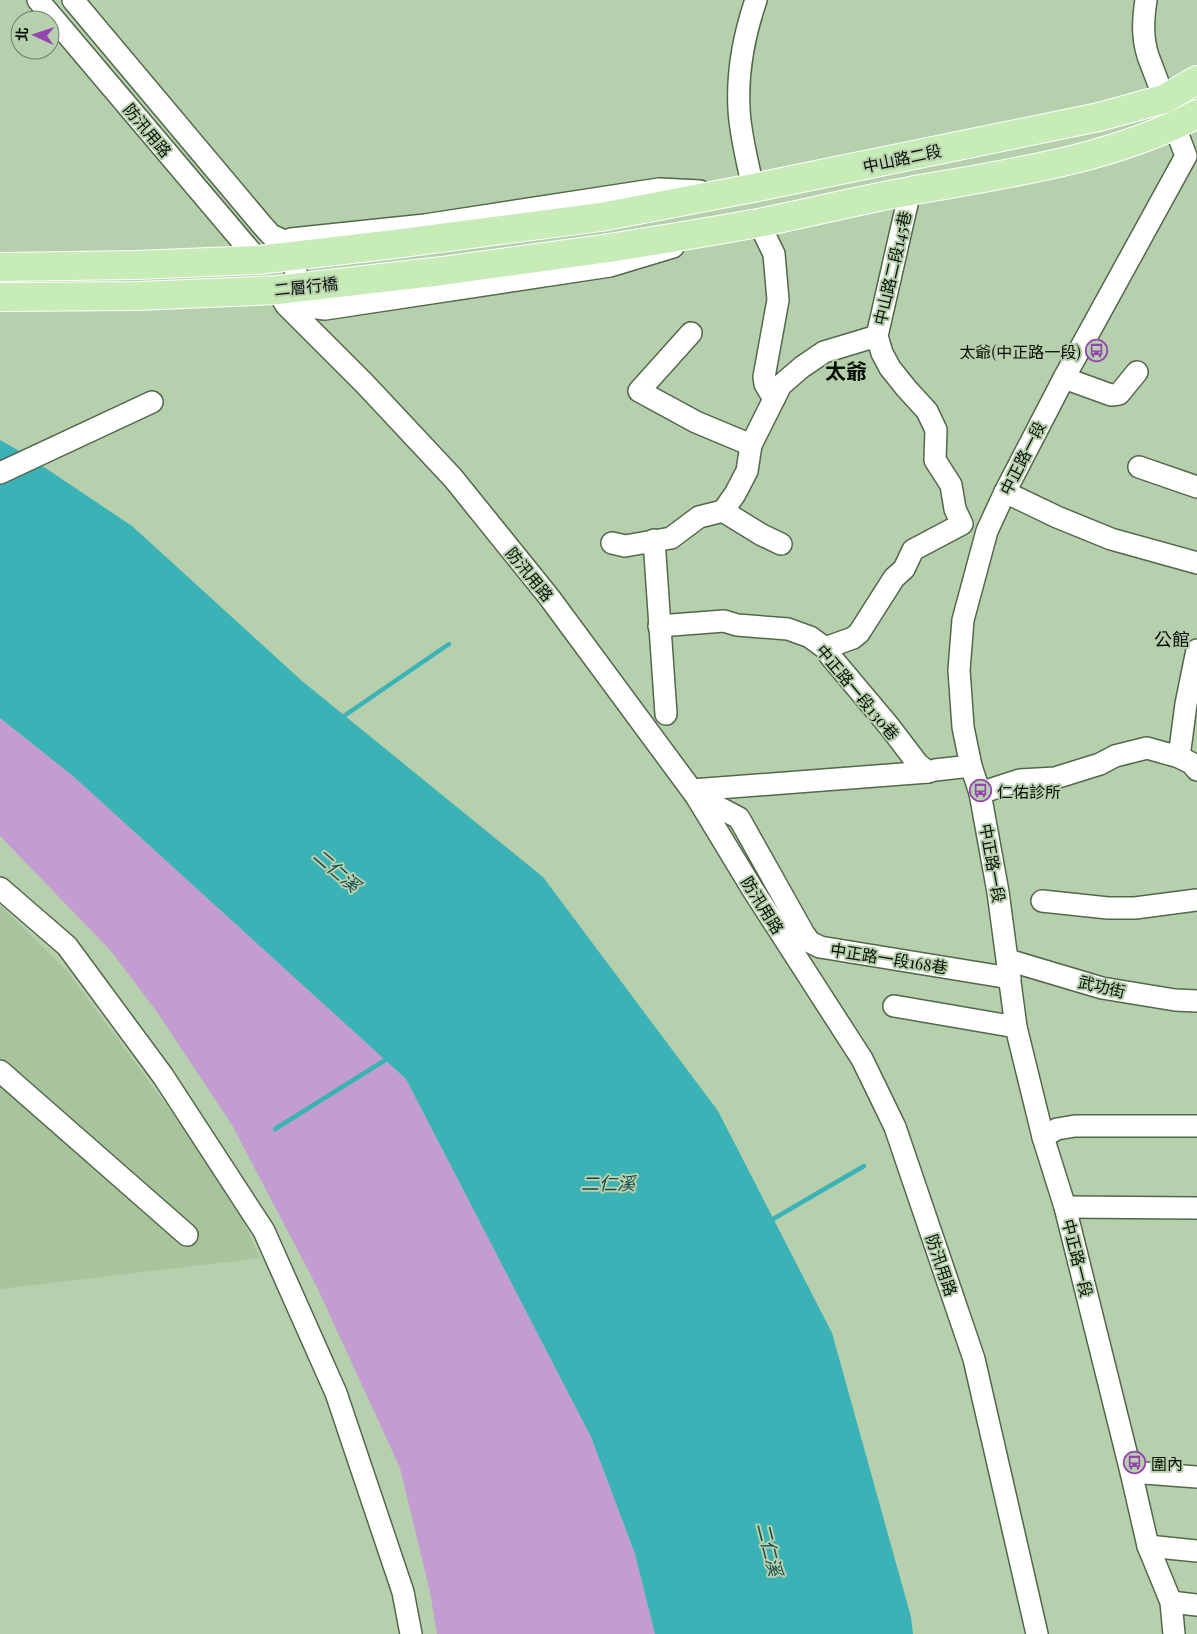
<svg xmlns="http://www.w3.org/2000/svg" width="1197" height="1634" font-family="'Playfair Display','Noto Sans TC',serif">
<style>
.built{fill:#a8c49d}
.green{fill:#c39dd1}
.water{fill:#3bb2b5}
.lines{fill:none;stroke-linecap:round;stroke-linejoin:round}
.stream{stroke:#3bb2b5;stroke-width:4.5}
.minor-casing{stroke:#52684a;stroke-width:24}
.major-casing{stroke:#fff;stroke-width:30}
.minor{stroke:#fff;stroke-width:21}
.major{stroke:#c7ecb8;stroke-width:28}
.major-bridge-casing{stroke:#fff;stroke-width:30;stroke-linecap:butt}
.major-bridge{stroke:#c7ecb8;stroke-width:28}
.labels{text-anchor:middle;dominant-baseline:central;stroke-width:4;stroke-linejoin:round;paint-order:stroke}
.street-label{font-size:16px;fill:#070f04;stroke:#b6cfad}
.poi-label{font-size:16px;fill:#070f04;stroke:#b6cfad;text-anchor:start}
.neighbourhood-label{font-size:18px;fill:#070f04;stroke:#b6cfad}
.water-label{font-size:18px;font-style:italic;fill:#16494a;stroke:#b6cfad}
.district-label{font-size:21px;font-weight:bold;fill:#070f04;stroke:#b6cfad}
</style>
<rect width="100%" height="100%" fill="#b6cfad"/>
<path class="built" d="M 0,905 L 67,971 L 230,1191 L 260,1258 L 0,1289 Z"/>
<path class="green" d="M 0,718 L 73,776 L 406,1079 L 591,1437 L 635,1554 L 655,1634 L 437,1634 L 430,1592 L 400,1468 L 316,1285 L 232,1125 L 157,1012 L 111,951 L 0,836 Z"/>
<path class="water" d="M 0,440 L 23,453 L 132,526 L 302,681 L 543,877 L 718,1111 L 832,1333 L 911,1617 L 913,1634 L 655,1634 L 635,1554 L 591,1437 L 406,1079 L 73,776 L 0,718 Z"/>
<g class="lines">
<g class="stream">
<path d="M 341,718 L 449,644"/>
<path d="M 275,1129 L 390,1057"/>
<path d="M 768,1222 L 864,1166"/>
</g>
<defs>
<g id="minor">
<path d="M 38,0 L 258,260"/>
<path d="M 73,0 L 262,225 L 271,235 L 284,241 L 309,307 L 325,309 L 610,266 L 673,247"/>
<path d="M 1146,0 C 1143,20 1142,37 1148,56 L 1186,156 L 1064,378 L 1005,492 L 987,531 L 963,620 L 959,670 L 963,727 L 971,766 L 980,793 L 998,892 L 1016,1027 L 1043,1137 L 1065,1207 L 1131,1472 L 1148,1546 L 1171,1602 L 1174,1634"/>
<path d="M 753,188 C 748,164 740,134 739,109 C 737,72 744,35 756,0"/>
<path d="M 759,223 L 774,254 L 778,300 L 764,377 L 765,384 L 774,399"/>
<path d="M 284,241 L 291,239 L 425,225 L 659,189 L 700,191"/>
<path d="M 277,290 L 286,305 L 365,384 L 453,478 L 549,597 L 696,796 L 753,890 L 862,1059 L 895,1127 L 974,1359 L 1037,1634"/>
<path d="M 691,333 L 639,391 L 696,422 L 751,445"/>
<path d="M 1064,378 L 1111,395 L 1119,394 L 1137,372"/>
<path d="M 1139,467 L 1197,487"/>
<path d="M 0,473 L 152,402"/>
<path d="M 1005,492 L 1057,517 L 1111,539 L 1197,563"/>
<path d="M 723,511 L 762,535 L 781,544"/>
<path d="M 654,540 L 666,714"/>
<path d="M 612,543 L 625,546 L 671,538 L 699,517 L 723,511 L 735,494 L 747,471 L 751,445 L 781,385 L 802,367 L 824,352 L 877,336"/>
<path d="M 659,626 L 724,621 L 737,625 L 788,629 L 810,637 L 825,648 L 831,657 L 889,726 L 918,764 L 928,772 L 935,770 L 971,766"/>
<path d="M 825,648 L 853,638 L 859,633 L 894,578 L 904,569 L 913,550 L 962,524 L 955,509 L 951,485 L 935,460 L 936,430 L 927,411 L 906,388 L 890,368 L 882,353 L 877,336 L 910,191"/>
<path d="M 1179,757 L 1186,704 L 1197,650"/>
<path d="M 692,790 L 928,772"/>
<path d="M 980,793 L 1020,780 L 1055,778 L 1100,764 L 1115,756 L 1147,748 L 1179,757 L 1191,763 L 1197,770"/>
<path d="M 697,796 L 739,818 L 804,934 L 810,942 L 820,947 L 1010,978"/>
<path d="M 0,888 L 67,946 L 163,1076 L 264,1231 L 336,1393 L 403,1592 L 411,1634"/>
<path d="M 1042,901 L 1108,908 L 1135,908 L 1197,900"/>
<path d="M 1008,960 L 1102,988 L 1175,1000 L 1197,1001"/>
<path d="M 894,1006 L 1016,1027"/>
<path d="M 0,1071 L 187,1235"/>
<path d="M 1043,1137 L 1057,1129 L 1075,1126 L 1197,1126"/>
<path d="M 1065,1207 L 1197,1208"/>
<path d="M 1131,1472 L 1197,1477"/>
<path d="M 1148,1546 L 1197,1551"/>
<path d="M 1171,1602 L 1197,1605"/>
</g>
<g id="major">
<path d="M 601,217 L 753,188 L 1099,117 L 1164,99 L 1197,80"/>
<path d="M 609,248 C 659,240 709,232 758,223 C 809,213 859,200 910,191 C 1004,174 1112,160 1197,114"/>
</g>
</defs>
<use href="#minor" class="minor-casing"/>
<use href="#major" class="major-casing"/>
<use href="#minor" class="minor"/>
<use href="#major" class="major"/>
<defs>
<g id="major-bridge">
<path d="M 0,267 L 137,265 L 258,260 L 395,244 L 601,217"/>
<path d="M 0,297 L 139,296 L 277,290 L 442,271 L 609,248"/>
</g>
</defs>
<use href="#major-bridge" class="major-bridge-casing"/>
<use href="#major-bridge" class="major-bridge"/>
</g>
<defs>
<symbol id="bus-ring" viewBox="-11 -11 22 22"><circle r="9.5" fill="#b6cfad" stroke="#9642b0" stroke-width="1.5"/><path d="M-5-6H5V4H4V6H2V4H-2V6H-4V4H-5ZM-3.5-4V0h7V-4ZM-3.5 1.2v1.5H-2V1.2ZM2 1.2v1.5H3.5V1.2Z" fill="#9642b0"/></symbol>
</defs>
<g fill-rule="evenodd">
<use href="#bus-ring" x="1084" y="338" width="25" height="25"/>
<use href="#bus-ring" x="968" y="778" width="25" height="25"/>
<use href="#bus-ring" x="1122" y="1450" width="25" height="25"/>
</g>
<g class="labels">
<g class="street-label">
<text transform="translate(148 130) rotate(50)">防汛用路</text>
<text transform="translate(902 158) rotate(-12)">中山路二段</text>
<text transform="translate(892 268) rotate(-77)">中山路二段145巷</text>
<text transform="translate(306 286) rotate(-6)">二層行橋</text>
<text transform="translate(1022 458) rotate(-63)">中正路一段</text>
<text transform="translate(530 574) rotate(51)">防汛用路</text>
<text transform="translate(858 692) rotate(50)">中正路一段130巷</text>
<text transform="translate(993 863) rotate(80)">中正路一段</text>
<text transform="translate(763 905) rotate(58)">防汛用路</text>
<text transform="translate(889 958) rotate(9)">中正路一段168巷</text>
<text transform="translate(1102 986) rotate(13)">武功街</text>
<text transform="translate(1078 1258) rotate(76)">中正路一段</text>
<text transform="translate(942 1265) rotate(71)">防汛用路</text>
</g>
<g class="poi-label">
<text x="1081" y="351" text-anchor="end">太爺(中正路一段)</text>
<text x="997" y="791">仁佑診所</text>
<text x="1151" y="1463">圍內</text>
</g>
<g class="neighbourhood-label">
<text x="1172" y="639">公館</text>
</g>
<g class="water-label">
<text transform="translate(337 870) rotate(41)">二仁溪</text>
<text x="608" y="1183">二仁溪</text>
<text transform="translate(770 1549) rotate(76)">二仁溪</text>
</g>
<g class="district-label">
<text x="846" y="370">太爺</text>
</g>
</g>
<g transform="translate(35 35) rotate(273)"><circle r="24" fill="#b6cfad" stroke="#708269"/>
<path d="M0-4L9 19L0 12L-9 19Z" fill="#9642b0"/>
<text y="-8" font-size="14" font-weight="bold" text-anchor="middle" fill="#070f04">北</text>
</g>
</svg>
